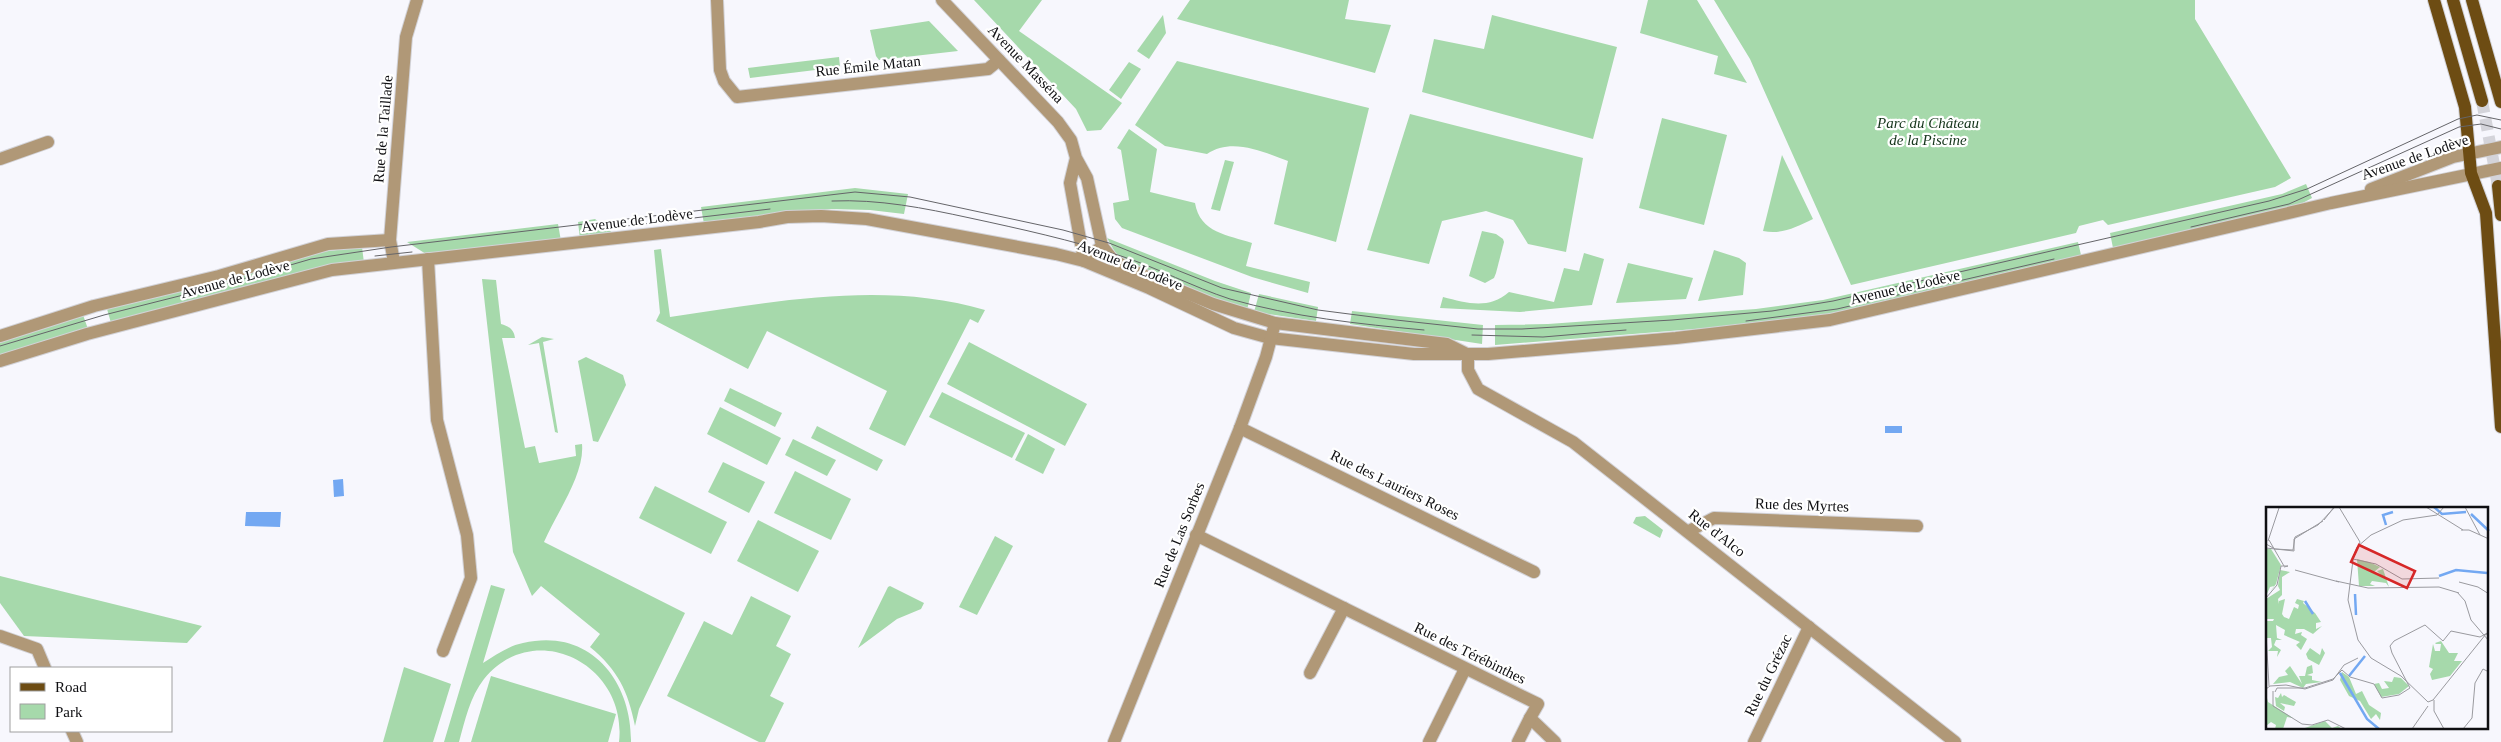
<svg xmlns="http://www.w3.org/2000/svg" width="2501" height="742" font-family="'Times New Roman',serif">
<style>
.green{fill:#a6d9ab}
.water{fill:#73a8f2}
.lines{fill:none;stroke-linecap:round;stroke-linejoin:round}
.primary-tunnel{stroke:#d4d4da;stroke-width:12;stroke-dasharray:12 6;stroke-linecap:butt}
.minor-casing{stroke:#d2d2d7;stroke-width:14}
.tertiary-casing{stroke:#d2d2d7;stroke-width:14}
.primary-casing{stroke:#d2d2d7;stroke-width:14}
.minor{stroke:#b09877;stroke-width:12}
.tertiary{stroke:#b09877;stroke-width:12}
.primary{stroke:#6d4c13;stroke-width:12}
.tram{stroke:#656569;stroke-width:1}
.labels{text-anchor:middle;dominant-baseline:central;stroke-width:4.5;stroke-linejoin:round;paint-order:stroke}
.street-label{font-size:15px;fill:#0f0f12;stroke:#fff}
.park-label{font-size:15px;font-style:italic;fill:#14341a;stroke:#fff}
.inset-river{fill:none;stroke:#73a8f2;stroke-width:2.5}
.inset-road{fill:none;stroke:#9a9a9f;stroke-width:1}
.view{fill:#d62828;fill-opacity:0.15;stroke:#d62828;stroke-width:2.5}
.inset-edge{fill:none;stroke:#0f0f12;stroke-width:2.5}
</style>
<rect width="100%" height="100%" fill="#f7f7fd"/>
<g class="green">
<path d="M 974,0 L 1042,0 L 1019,31 L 1122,103 L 1101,130 L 1087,131 L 1076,109 Z"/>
<path d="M 1190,0 L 1349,0 L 1345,19 L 1391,25 L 1375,73 L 1177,19 Z"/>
<path d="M 1648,0 L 1697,0 L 1747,83 L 1714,74 L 1718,56 L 1640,33 Z"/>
<path d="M 1714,0 L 2195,0 L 2195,19 L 2291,178 L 2275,187 L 2108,225 L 2103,220 L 2079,226 L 2076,233 L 1851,285 L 1750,59 Z"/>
<path d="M 1163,15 L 1166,33 L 1149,59 L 1137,51 Z"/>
<path d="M 1492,15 L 1617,47 L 1593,139 L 1422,92 L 1434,39 L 1484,49 Z"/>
<path d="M 929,21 L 958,51 L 879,60 L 876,56 L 870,30 Z"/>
<path d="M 839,57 L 840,67 L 750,78 L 748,68 Z"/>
<path d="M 1177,61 L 1369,108 L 1336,242 L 1274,224 L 1288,161 C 1263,152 1232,137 1207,154 L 1165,146 L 1135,125 Z"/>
<path d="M 1129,62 L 1141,69 L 1121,99 L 1109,90 Z"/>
<path d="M 1410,114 L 1583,158 L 1566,252 L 1528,244 L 1513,220 L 1486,211 L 1442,221 L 1429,264 L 1367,250 Z"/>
<path d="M 1662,118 L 1727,135 L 1704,225 L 1639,208 Z"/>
<path d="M 1129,129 L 1157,149 L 1150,192 L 1195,203 C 1200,233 1228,235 1252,243 L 1246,266 L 1310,282 L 1308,293 L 1252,277 L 1122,228 L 1115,219 L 1113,203 L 1129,200 L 1121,150 L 1117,148 Z"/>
<path d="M 1782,155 L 1813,219 C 1796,227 1782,235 1763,231 Z"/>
<path d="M 1225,160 L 1234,162 L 1220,211 L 1211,209 Z"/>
<path d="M 2306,184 L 2312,198 L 2297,206 L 2113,248 L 2110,233 L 2282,194 Z"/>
<path d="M 855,188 L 908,194 L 904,214 L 870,210 L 831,209 L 704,224 L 701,207 Z"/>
<path d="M 595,219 L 614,234 L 580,239 L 578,222 Z"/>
<path d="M 558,224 L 561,241 L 426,254 L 407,242 Z"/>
<path d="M 1482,231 L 1496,234 L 1503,239 L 1504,242 L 1496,273 L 1494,278 L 1485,283 L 1469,276 Z"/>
<path d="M 1107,238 L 1215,281 L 1251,293 L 1247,310 L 1208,299 L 1119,259 Z"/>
<path d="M 2078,242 L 2081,255 L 1828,314 L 1757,324 L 1495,345 L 1495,325 L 1548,324 L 1756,309 L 1823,300 Z"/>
<path d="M 362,247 L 364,263 L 111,323 L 107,309 L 320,252 Z"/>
<path d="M 661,249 L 670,317 C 773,302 883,280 985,310 L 978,323 L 970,319 L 905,446 L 869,429 L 887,391 L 767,331 L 748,369 L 656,321 L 660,313 L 654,250 Z"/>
<path d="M 1714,250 L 1739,258 L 1746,263 L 1743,295 L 1698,301 Z"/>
<path d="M 1584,253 L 1604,259 L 1592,305 L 1520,312 L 1440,308 L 1443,297 C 1467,303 1488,310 1509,292 L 1554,302 L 1564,268 L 1579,271 Z"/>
<path d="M 1628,263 L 1693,278 L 1686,299 L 1616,303 Z"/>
<path d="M 482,279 L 496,280 L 501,324 C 508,326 514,329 515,338 L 502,338 L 525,448 L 535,446 L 539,463 L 576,456 L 575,445 L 582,444 C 585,474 556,514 544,542 L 685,613 L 639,709 L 635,726 C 628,691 618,670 590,647 L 600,634 L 541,586 L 532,596 L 513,552 Z"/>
<path d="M 1259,294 L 1318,307 L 1316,321 L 1254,312 Z"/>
<path d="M 1352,311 L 1483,325 L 1482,344 L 1350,324 Z"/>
<path d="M 83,315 L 88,329 L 0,356 L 0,341 Z"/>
<path d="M 542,337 L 554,339 L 543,342 L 558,433 L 555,432 L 539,343 L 528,345 Z"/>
<path d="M 969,342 L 1087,404 L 1065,446 L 947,384 Z"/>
<path d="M 586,357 L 623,375 L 626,385 L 598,442 L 593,441 L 578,361 Z"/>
<path d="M 730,388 L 782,413 L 775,427 L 724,401 Z"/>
<path d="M 942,392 L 1025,433 L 1012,458 L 929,417 Z"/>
<path d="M 720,407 L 781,438 L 767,465 L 707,434 Z"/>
<path d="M 817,426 L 883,460 L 877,471 L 811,438 Z"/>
<path d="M 1028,434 L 1055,449 L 1043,474 L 1015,460 Z"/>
<path d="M 793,439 L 836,460 L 827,476 L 785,455 Z"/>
<path d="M 723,462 L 765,482 L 749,513 L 708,492 Z"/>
<path d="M 795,471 L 851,499 L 831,540 L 774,513 Z"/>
<path d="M 655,486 L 727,522 L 711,554 L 639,518 Z"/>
<path d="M 1645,516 L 1663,530 L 1660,538 L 1633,523 L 1636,517 Z"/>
<path d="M 758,520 L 819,551 L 798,592 L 737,561 Z"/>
<path d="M 995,536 L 1013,546 L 977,615 L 959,607 Z"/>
<path d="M 0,576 L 202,626 L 187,643 L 24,636 L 0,603 Z"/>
<path d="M 491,585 L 505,589 L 483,663 C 496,655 508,646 523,643 C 590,627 632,681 631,742 L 619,742 C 628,664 534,617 484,679 C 470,697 465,720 459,742 L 444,742 Z"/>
<path d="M 890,586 L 924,603 L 921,609 L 897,619 L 858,648 L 888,587 Z"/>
<path d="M 751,596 L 791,616 L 776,646 L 791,654 L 770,696 L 784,703 L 765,742 L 759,742 L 667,696 L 704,621 L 732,635 Z"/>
<path d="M 404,667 L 451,684 L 433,742 L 383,742 Z"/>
<path d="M 491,676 L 616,714 L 608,742 L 471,742 Z"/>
</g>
<g class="water">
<rect x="1885" y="426" width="17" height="7"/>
<path d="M 343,479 L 344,496 L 334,497 L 333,480 Z"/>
<path d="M 246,512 L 281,512 L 280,527 L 245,526 Z"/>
</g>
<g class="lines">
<path class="primary-tunnel" d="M 2482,101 L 2498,186"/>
<defs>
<g id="minor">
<path d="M 717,0 L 720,70 L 724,81 L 737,97 L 988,69 L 999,60"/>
<path d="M 0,159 L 48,142"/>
<path d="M 428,259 L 437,420 L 467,535 L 471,578 L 443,651"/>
<path d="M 0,336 L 94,306 L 219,276 L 328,244 L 390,240"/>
<path d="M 1468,354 L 1468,370 L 1478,389 L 1573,442 L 1955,742"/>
<path d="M 1240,428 L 1534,572"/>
<path d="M 1689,531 L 1714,518 L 1917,526"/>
<path d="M 1196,535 L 1538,704 L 1530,718 L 1555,742"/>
<path d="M 0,636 L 37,649 L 45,668"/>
<path d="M 1310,673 L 1344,608"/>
<path d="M 72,731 L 77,742"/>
<path d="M 1429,742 L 1465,669"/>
<path d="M 1518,742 L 1530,718"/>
<path d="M 1754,742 L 1809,627"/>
</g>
<g id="tertiary">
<path d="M 942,0 L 1058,122 L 1071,140 L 1076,158 L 1087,178 L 1102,246 L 1084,261 L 1070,183 L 1076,158"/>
<path d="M 2371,189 L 2453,157 L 2501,147"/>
<path d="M 1102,246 L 1113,260 L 1138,273 L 1213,304 L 1275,323 L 1447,344 L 1465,353"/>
<path d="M 394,262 L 390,240 L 406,37 L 417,0"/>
<path d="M 0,361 L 87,334 L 332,270 L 759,222 L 787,217 L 821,216 L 867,219 L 1056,254 L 1084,261 L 1149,288 L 1234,328 L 1270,338 L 1414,354 L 1488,354 L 1676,338 L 1830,320 L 2331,203 L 2501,168"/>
<path d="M 1114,742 L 1240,428 L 1266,357 L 1275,323"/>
</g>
<g id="primary">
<path d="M 2434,0 L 2465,107 L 2471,173 L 2486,213 L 2501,427"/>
<path d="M 2453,0 L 2482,101"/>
<path d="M 2472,0 L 2501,102"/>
<path d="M 2498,186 L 2501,215"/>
</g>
</defs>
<use href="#minor" class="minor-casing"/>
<use href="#tertiary" class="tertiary-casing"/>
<use href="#primary" class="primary-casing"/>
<use href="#minor" class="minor"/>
<use href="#tertiary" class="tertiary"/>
<use href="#primary" class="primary"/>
<g class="tram">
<path d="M 832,201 C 879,199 924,208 970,218 C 1021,229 1071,240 1121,256 C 1158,268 1193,287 1230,299 C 1293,317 1359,324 1424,330"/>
<path d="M 626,226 L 770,209"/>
<path d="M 2191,227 L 2289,204 L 2459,127 L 2481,124 L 2501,129"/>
<path d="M 375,256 L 412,252"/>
<path d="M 1746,321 L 1837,309 L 2054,259"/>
<path d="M 1472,335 L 1543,337 L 1626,330"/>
<path d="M 0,346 L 104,315 L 215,287 L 311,259 L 391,247 L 855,192 L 910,197 L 1063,230 L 1109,243 L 1222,288 L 1318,310 L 1396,320 L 1478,329 L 1522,329 L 1672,320 L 1772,311 L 1833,301 L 2269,201 L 2307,189 L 2458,119 L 2477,115 L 2501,120"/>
</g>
</g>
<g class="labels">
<g class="street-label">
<text transform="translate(1026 64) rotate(46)">Avenue Masséna</text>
<text transform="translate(868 66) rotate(-6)">Rue Émile Matan</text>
<text transform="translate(383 129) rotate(-85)">Rue de la Taillade</text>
<text transform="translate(2415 157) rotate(-19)">Avenue de Lodève</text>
<text transform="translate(637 220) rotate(-7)">Avenue de Lodève</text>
<text transform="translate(1130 265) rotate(22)">Avenue de Lodève</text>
<text transform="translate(235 279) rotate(-15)">Avenue de Lodève</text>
<text transform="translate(1905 287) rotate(-13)">Avenue de Lodève</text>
<text transform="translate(1395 485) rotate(26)">Rue des Lauriers Roses</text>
<text transform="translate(1802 505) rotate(2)">Rue des Myrtes</text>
<text transform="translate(1717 533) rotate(38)">Rue d'Alco</text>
<text transform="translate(1179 535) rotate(-68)">Rue de Las Sorbes</text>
<text transform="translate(1470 653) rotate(26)">Rue des Térébinthes</text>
<text transform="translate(1768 675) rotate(-64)">Rue du Grézac</text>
</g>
<g class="park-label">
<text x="1928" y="123">Parc du Château<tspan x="1928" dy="17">de la Piscine</tspan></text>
</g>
</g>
<g transform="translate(2266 507)">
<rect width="222" height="222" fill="#f7f7fd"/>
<path d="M 0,42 L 5,42 L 15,58 L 10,77 L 4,85 L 8,79 L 4,80 L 0,89 ZM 91,52 L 103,55 L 114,60 L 108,65 L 110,67 L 115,68 L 111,64 L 117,62 L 123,80 L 120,76 L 106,74 L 104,77 L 109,79 L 93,79 ZM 14,63 L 24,65 L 16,70 L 16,88 L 12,92 L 13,97 L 13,94 L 19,92 L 16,107 L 18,110 L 23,112 L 28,100 L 32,102 L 33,98 L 29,96 L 31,92 L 38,94 L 37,96 L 49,106 L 55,115 L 50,116 L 50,122 L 56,119 L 47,127 L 38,122 L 30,122 L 29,127 L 36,125 L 35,128 L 41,132 L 35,143 L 30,138 L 34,135 L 18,128 L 19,123 L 10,118 L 11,131 L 16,133 L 10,133 L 8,138 L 15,143 L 11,150 L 12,144 L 2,144 L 6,140 L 5,131 L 1,131 L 1,114 L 7,114 L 8,112 L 1,112 L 0,92 L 14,83 L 12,79 ZM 175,134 L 183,146 L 192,146 L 188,154 L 196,154 L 184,169 L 166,173 L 164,167 L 167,162 L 163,160 L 167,137 L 169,144 L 174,144 L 175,137 L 170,137 L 169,136 ZM 44,141 L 54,148 L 56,141 L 59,146 L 53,158 L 42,152 L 40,147 ZM 46,158 L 47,166 L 41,168 L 46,169 L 46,173 L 56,175 L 40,177 L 37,181 L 24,175 L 7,177 L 13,170 L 22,168 L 19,164 L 24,159 L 36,177 L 33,169 L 39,169 L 41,160 ZM 76,165 L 83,170 L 90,187 L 96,184 L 103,198 L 115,206 L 114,213 L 110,207 L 105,212 L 94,194 L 83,189 L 74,173 ZM 128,170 L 135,171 L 143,179 L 133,187 L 115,190 L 108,177 L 113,176 L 116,182 L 123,181 L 118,174 L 126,175 ZM 15,186 L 16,190 L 18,188 L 30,195 L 28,199 L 14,196 L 19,200 L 18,204 L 10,199 L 9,190 L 12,191 ZM 0,187 L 2,195 L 27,211 L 21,210 L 17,222 L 9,222 L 10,218 L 5,215 L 0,219 ZM 59,214 L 66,221 L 72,219 L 76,222 L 36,222 Z" fill="#a6d9ab"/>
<path class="inset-river" d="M 168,0 L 176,7 L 200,5M 205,7 L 223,24M 120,18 L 117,8 L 127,5M 173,69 L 190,63 L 221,66M 89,87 L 90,108M 39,94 L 47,107M 74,166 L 101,212 L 113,222M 83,169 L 99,149"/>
<path class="inset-road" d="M 73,0 L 94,35 L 87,52 L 110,57 L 136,72 L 173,71M 160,0 L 197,23M 199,0 L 214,28M 58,13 L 68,0M 195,23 L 203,23 L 223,32M 105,28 L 137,13 L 171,8 L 178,0M 28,32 L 57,14M 3,33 L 18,59M 2,34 L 13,1M 0,37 L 9,42 L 27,43 L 29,30 L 52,18 L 69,0M 0,41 L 28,44 L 28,32M 86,53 L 91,40 L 105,28M 87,53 L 82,93 L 92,133 L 105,151 L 135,169 L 162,195M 29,63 L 73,75M 70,74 L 102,81 L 173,80 L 193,86M 193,75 L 212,80 L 223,87M 191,85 L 199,94 L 205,113 L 223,134M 0,91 L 11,78 L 15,59 L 22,59 L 18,60M 0,126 L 3,179M 0,182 L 4,179 L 20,178 L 39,182 L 67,173 L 78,158 L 92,151M 7,184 L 7,199 L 36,217 L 46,218 L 62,213 L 80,222M 9,185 L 11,181 L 39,181 L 67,172 L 76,163 L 84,170 L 108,177 L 116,191 L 133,188 L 144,181 L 126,146 L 124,139 L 128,134 L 159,118 L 177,134 L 185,124 L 214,130 L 223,125M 168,193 L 168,204 L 178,222M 162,195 L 167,193 L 220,127 L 223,128M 146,222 L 162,199M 197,222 L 206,211 L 209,176 L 217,162 L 223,165"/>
<path class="view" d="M 93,38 L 149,64 L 141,81 L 85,55 Z"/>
<rect width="222" height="222" class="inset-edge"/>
</g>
<rect x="10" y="667" width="162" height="65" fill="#ffffff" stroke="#9f9fa0"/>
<rect x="20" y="683" width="25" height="8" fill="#6d4c13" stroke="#9f9fa0"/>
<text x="55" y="692" font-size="15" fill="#0f0f12">Road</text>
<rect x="20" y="704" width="25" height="15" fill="#a6d9ab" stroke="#9f9fa0"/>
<text x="55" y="717" font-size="15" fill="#0f0f12">Park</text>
</svg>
